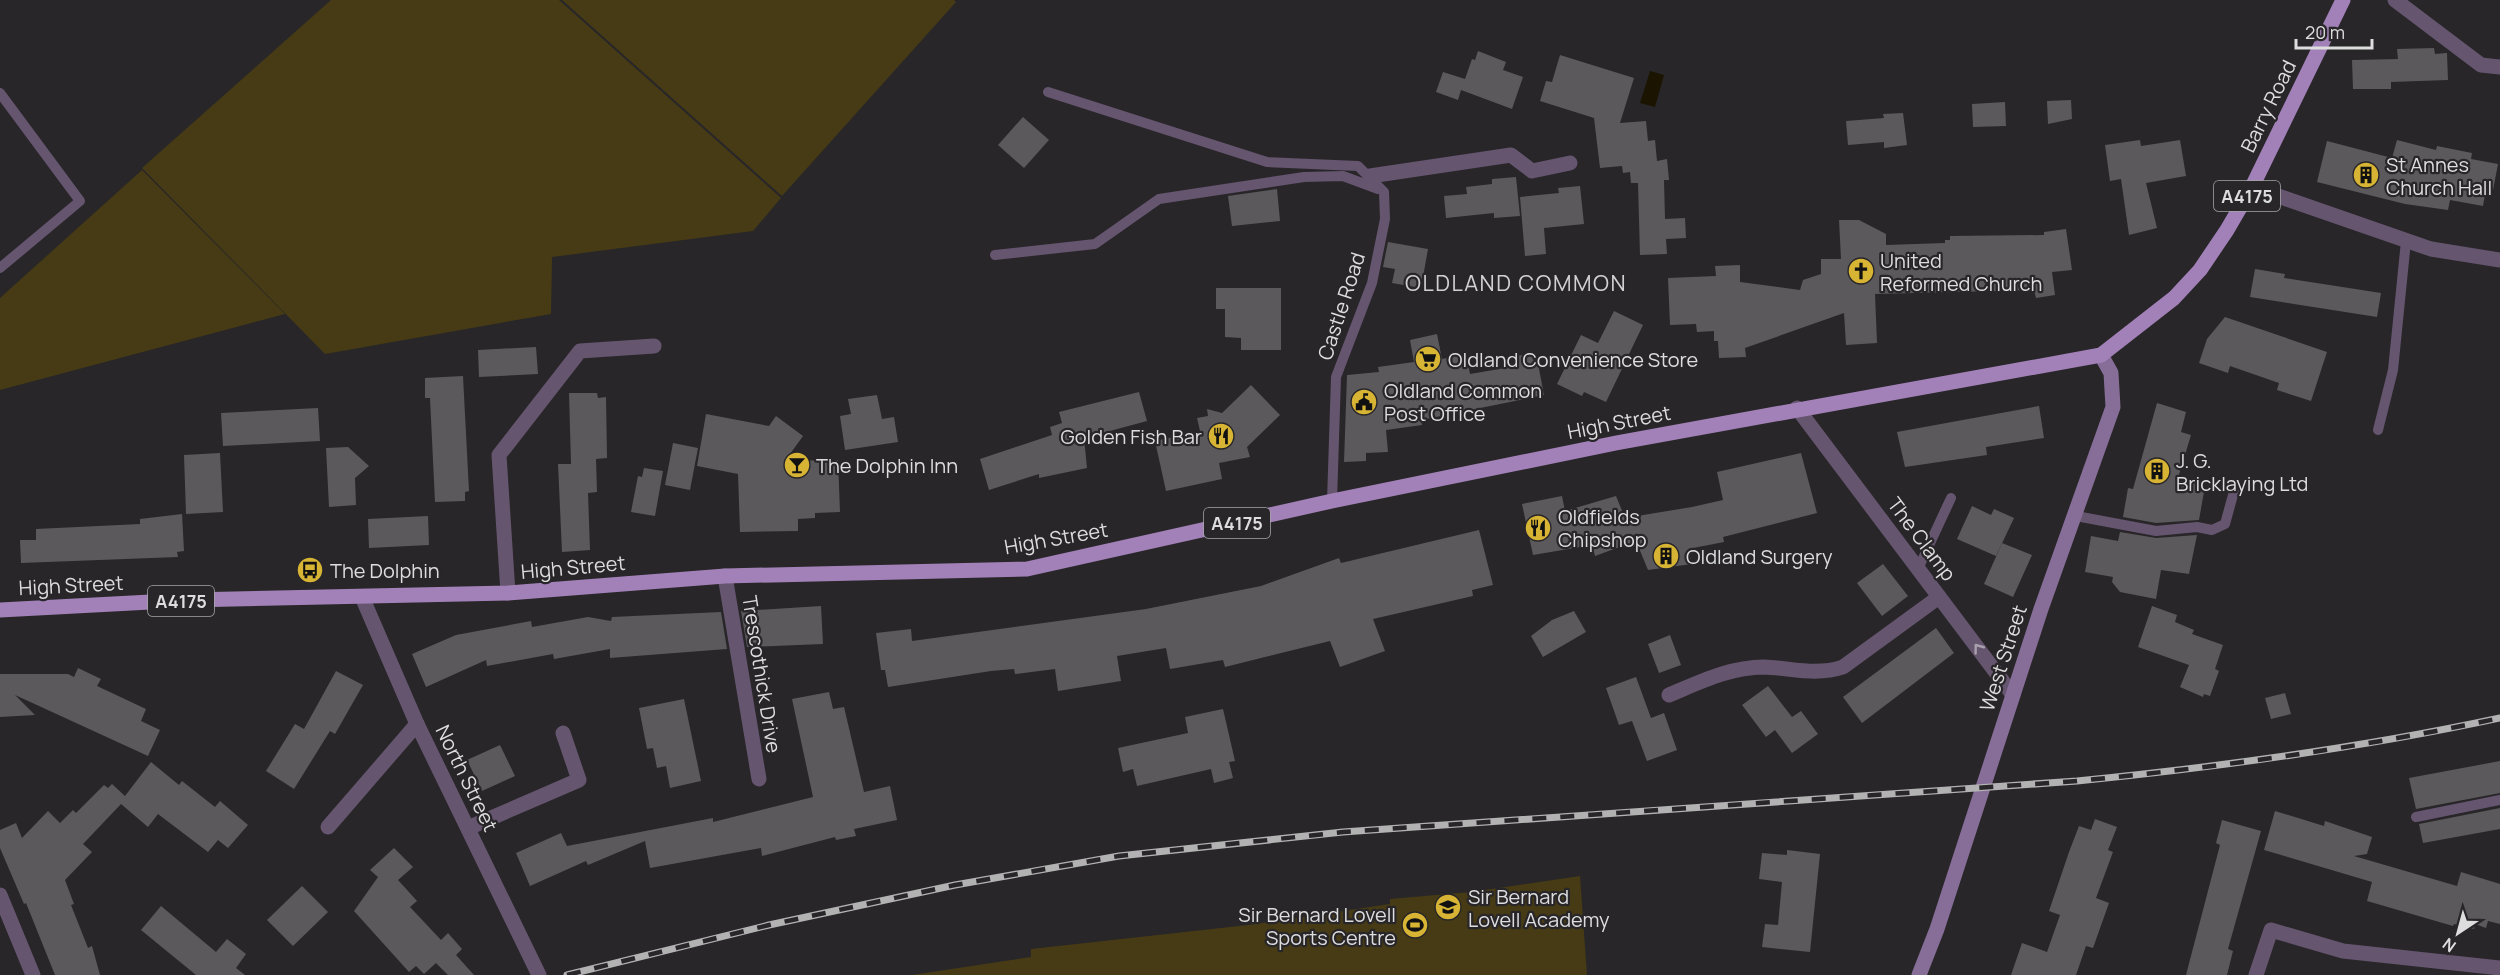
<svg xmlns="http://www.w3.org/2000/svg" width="2500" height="975" font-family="Manrope,sans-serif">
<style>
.green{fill:#463b14}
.water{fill:#1b1400}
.building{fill:#5b595c}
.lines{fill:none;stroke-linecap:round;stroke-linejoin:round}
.lane{stroke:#65556f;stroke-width:10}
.street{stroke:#65556f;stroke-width:15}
.secondary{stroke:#876e98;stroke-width:15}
.primary{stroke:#a281b8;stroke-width:15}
.rail-casing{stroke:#b3b2b3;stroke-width:7}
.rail{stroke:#282629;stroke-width:4.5;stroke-dasharray:14;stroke-linecap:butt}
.oneway{stroke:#a8a0ac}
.labels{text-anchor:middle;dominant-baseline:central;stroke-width:4.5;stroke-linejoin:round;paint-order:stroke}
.shield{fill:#282629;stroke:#a7a6a8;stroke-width:1.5}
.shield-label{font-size:18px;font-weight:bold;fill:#deddde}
.street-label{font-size:20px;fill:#deddde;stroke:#282629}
.poi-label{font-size:20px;fill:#deddde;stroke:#282629;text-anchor:start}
.quarter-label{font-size:22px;letter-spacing:1.5px;fill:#d2d0d4;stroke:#282629}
</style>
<rect width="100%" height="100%" fill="#282629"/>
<g class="green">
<path d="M 331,0 L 559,0 L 781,198 L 753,231 L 552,257 L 551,314 L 325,354 L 142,168 Z"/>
<path d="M 562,0 L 954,0 L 956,2 L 782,196 Z"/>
<path d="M 142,170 L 285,314 L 0,390 L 0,298 Z"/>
<path d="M 1580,876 L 1587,975 L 912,975 L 1031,957 L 1031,949 L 1248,925 L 1390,904 L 1390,899 L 1471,892 Z"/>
</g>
<path class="water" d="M 1650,71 L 1664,75 L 1655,107 L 1640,103 Z"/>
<g class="building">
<path d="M 2434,48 L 2435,54 L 2447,53 L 2448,80 L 2391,82 L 2391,89 L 2353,89 L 2352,60 L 2398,59 L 2397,49 Z"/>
<path d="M 1478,51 L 1506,62 L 1503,70 L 1523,77 L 1512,109 L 1461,90 L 1458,100 L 1436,92 L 1443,72 L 1465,79 L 1472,59 L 1475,60 Z"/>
<path d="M 1560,55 L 1634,78 L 1620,123 L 1646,121 L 1648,141 L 1655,140 L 1657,161 L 1667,159 L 1669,180 L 1664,180 L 1665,219 L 1685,218 L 1686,238 L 1666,239 L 1667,254 L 1640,255 L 1638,183 L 1631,183 L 1630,172 L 1623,173 L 1622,166 L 1600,168 L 1594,118 L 1540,101 L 1546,81 L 1552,82 Z"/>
<path d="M 2071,100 L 2072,119 L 2048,124 L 2047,101 Z"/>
<path d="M 2005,102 L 2006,126 L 1973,127 L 1972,104 Z"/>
<path d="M 1903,113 L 1907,145 L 1884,148 L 1884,142 L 1848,145 L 1846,121 L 1884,118 L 1883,114 Z"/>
<path d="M 1023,117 L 1049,140 L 1024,168 L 998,145 Z"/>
<path d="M 2140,140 L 2141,146 L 2180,140 L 2186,176 L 2146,183 L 2157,228 L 2129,235 L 2121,179 L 2110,181 L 2105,145 Z"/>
<path d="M 2397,140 L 2436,150 L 2437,146 L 2472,153 L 2471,159 L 2498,164 L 2493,190 L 2486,189 L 2483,206 L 2450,200 L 2448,210 L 2405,204 L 2317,182 L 2327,141 L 2392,158 Z"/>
<path d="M 1516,177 L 1520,216 L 1494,218 L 1494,213 L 1446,218 L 1444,196 L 1467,194 L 1466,187 L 1492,184 L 1492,179 Z"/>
<path d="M 1580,186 L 1584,224 L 1544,228 L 1546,254 L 1525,256 L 1520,197 L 1559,193 L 1558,188 Z"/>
<path d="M 1277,189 L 1280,221 L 1232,226 L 1228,196 Z"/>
<path d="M 1839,220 L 1859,220 L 1886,234 L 1886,245 L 1945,243 L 1945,240 L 1950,240 L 1950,236 L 2044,235 L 2044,232 L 2066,229 L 2072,270 L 2052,272 L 2055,295 L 2036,298 L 2034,290 L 1875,294 L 1877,343 L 1846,345 L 1844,313 L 1745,348 L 1746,357 L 1719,358 L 1718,341 L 1714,341 L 1714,331 L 1697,332 L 1696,324 L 1670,325 L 1668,278 L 1716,276 L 1715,266 L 1740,265 L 1740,282 L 1800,290 L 1803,280 L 1821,274 L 1821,259 L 1841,259 Z"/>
<path d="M 1388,242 L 1428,249 L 1421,288 L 1392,283 L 1395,269 L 1383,267 Z"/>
<path d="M 2255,269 L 2285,274 L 2284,278 L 2381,293 L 2377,317 L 2250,297 Z"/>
<path d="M 1216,288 L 1281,288 L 1281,350 L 1241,350 L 1241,338 L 1225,337 L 1225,309 L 1216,309 Z"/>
<path d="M 1614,311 L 1643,325 L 1606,402 L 1584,392 L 1582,396 L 1557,384 L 1581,335 L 1598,343 Z"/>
<path d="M 2225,317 L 2327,352 L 2311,401 L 2277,390 L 2279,383 L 2230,366 L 2228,373 L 2199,363 L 2207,339 Z"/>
<path d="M 1437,334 L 1442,359 L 1466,354 L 1470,374 L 1517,366 L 1516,356 L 1536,353 L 1544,395 L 1421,420 L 1422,425 L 1386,430 L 1388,452 L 1366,453 L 1366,461 L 1344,462 L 1347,375 L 1379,372 L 1378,367 L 1414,362 L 1410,340 Z"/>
<path d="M 536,347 L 538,374 L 479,377 L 478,350 Z"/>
<path d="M 463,376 L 469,491 L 465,492 L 465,501 L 435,502 L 430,398 L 425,398 L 425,378 Z"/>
<path d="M 1251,385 L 1280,415 L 1247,447 L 1250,457 L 1219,463 L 1222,479 L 1166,491 L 1155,441 L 1200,431 L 1197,418 L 1208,416 L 1207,409 L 1222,413 Z"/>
<path d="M 1139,392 L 1147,421 L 1084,438 L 1087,468 L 1039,478 L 1039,474 L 989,490 L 980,459 L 1052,435 L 1050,427 L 1062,423 L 1059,412 Z"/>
<path d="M 569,393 L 597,393 L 598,398 L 606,397 L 607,458 L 596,459 L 597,492 L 588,493 L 590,550 L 562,552 L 558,464 L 571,464 Z"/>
<path d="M 877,395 L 882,419 L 894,417 L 898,442 L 845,450 L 840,416 L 851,414 L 848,399 Z"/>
<path d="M 2157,403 L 2186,412 L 2181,432 L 2191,435 L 2178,478 L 2205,486 L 2199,520 L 2156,523 L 2123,517 L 2128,488 L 2133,489 Z"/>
<path d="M 2039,406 L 2044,438 L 1986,447 L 1987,455 L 1905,467 L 1897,432 Z"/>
<path d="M 318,408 L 320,441 L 223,446 L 221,413 Z"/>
<path d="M 706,414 L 769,426 L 776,416 L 803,436 L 785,461 L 838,460 L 840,512 L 815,513 L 815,518 L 798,519 L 798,531 L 740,532 L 738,474 L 697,466 Z"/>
<path d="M 673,443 L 698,448 L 690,490 L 665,485 Z"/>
<path d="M 348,447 L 369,466 L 355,478 L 356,505 L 329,507 L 326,448 Z"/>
<path d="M 220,453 L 223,512 L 186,514 L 184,455 Z"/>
<path d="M 1801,453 L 1817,513 L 1723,537 L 1724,542 L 1688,549 L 1692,564 L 1648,570 L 1636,541 L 1595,556 L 1592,545 L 1533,555 L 1522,504 L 1562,496 L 1565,511 L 1616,496 L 1625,518 L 1692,507 L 1723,500 L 1717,472 Z"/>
<path d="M 644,468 L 663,471 L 655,516 L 631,512 L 638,476 L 642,477 Z"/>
<path d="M 1972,506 L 1991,515 L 1994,509 L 2014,518 L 1996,556 L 1957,539 Z"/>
<path d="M 182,514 L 184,551 L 177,552 L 178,557 L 21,563 L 20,540 L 36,540 L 36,529 L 140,524 L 140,519 Z"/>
<path d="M 428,516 L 429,545 L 369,548 L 368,519 Z"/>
<path d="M 1479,530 L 1493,585 L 1472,590 L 1473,596 L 1373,619 L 1385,651 L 1340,667 L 1330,641 L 1225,667 L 1223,660 L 1170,669 L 1166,648 L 1117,656 L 1121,681 L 1058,691 L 1055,669 L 1015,674 L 1014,669 L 991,671 L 888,687 L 885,670 L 881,670 L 876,633 L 911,629 L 912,641 L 1146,609 L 1261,586 L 1339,558 L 1341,563 Z"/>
<path d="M 2120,532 L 2156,538 L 2197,535 L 2189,574 L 2161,570 L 2156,599 L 2120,592 L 2112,582 L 2113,577 L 2085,572 L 2091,536 L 2118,541 Z"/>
<path d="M 2002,543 L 2032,555 L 2013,597 L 1984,584 Z"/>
<path d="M 1883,564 L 1908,596 L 1882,616 L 1857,583 Z"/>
<path d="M 821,606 L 823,644 L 747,647 L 741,611 Z"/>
<path d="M 2152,606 L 2177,615 L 2175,622 L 2194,630 L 2192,634 L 2223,645 L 2215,669 L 2219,671 L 2210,696 L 2204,694 L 2203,697 L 2180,687 L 2189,665 L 2138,647 Z"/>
<path d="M 1574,611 L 1586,632 L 1543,657 L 1531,636 L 1552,620 Z"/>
<path d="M 721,612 L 727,649 L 610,658 L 610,649 L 554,659 L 553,654 L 487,666 L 486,660 L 426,687 L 412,654 L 456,635 L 531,621 L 532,627 L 588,617 L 611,621 L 612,617 Z"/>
<path d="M 1936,628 L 1954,653 L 1862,723 L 1843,697 Z"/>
<path d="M 1670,635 L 1681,665 L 1659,673 L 1648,644 Z"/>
<path d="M 78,668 L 101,679 L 97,686 L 146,709 L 141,721 L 160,730 L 148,756 L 15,695 L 35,715 L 0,717 L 0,674 L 68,674 L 74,677 Z"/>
<path d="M 336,671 L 363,685 L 335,734 L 330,731 L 294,789 L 266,771 L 295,724 L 304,729 Z"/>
<path d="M 1636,677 L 1651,718 L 1664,713 L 1677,750 L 1647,761 L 1632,721 L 1619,725 L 1606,688 Z"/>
<path d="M 1768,686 L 1792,717 L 1801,711 L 1818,734 L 1792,753 L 1775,730 L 1766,737 L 1742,705 Z"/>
<path d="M 829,692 L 833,709 L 844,707 L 864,792 L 890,786 L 897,820 L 854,829 L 856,836 L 836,840 L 835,837 L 762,856 L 761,848 L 650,868 L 645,841 L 588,865 L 586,861 L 530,886 L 516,853 L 561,833 L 567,846 L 713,818 L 713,822 L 813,797 L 792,699 Z"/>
<path d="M 2285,693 L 2291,714 L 2271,719 L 2265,698 Z"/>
<path d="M 684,699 L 701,781 L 670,788 L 666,766 L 657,768 L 653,748 L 647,749 L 639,708 Z"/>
<path d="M 1223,709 L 1235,761 L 1229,762 L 1233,778 L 1214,783 L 1211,769 L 1137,786 L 1133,769 L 1123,772 L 1118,748 L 1188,733 L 1185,717 Z"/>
<path d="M 500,745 L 515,776 L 482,791 L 467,760 Z"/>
<path d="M 2500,761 L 2500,793 L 2416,809 L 2409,778 Z"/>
<path d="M 151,762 L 179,785 L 182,781 L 215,807 L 220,801 L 248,825 L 228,848 L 218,840 L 208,852 L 158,814 L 148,827 L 121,804 L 83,844 L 92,852 L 65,880 L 74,904 L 71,905 L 88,948 L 92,946 L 100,975 L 55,975 L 26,903 L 24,904 L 0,848 L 0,830 L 16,823 L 22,838 L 48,811 L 60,823 L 73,810 L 76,813 L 104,785 L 108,788 L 112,784 L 125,796 Z"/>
<path d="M 2500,808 L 2500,829 L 2423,843 L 2419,824 Z"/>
<path d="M 2275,811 L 2324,826 L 2325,821 L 2372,837 L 2367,854 L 2354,856 L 2457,886 L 2461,872 L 2500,884 L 2500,924 L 2488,921 L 2486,928 L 2475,924 L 2474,929 L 2454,924 L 2453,926 L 2367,901 L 2372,882 L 2264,850 Z"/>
<path d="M 2095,819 L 2117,827 L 2108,850 L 2113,852 L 2096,898 L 2109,903 L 2093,948 L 2086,946 L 2076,975 L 2011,975 L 2022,943 L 2047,952 L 2060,915 L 2049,911 L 2069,852 L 2079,826 L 2091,830 Z"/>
<path d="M 2222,820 L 2261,831 L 2228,949 L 2233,951 L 2227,975 L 2186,975 L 2220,845 L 2216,843 Z"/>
<path d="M 394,848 L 413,867 L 398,880 L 417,901 L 410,907 L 441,940 L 448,933 L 462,949 L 456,955 L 474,975 L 448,975 L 436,963 L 424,974 L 416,966 L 409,972 L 354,911 L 378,877 L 370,870 Z"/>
<path d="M 1787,850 L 1820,854 L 1810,952 L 1762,947 L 1765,924 L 1778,925 L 1782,882 L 1759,879 L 1762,853 L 1787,855 Z"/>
<path d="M 302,886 L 328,912 L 293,946 L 267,920 Z"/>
<path d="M 161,906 L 216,952 L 227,939 L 246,954 L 236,968 L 245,975 L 196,975 L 141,930 Z"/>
</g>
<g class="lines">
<g class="lane">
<path d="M 1048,92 L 1267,162 L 1358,166 L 1384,192 L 1385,219 L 1372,283 L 1336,377 L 1332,501"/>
<path d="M 0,93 L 80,201 L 0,268"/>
<path d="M 995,255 L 1095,244 L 1159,199 L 1304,177 L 1343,176 L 1378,189"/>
<path d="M 2378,430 L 2393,370 L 2406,241"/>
<path d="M 2076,516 L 2156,531 L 2197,527 L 2212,530 L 2225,524 L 2236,484"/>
<path d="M 1918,569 L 1951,498"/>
<path d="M 2416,817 L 2500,800"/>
</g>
<g class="street">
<path d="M 2395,0 L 2481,65 L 2500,67"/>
<path d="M 1370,176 L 1511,155 L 1532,171 L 1570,163"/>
<path d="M 2252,187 L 2431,249 L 2500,260"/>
<path d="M 1797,408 L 2013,695"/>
<path d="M 725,576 L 759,779"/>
<path d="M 508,593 L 499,455 L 580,351 L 654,346"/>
<path d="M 362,597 L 417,724 L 539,975"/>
<path d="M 1669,695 C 1700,682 1730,667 1764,667 C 1791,668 1816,676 1843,667 L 1939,597"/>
<path d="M 328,827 L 417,724"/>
<path d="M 468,828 L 579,780 L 563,733"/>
<path d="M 0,895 L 33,975"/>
<path d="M 2256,975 L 2271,930 L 2343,951 L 2500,968"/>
</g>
<path class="secondary" d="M 1919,975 L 1937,929 L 2041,609 L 2113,407 L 2111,373 L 2101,355"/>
<path class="primary" d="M 0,610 L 188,600 L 508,593 L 725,576 L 1027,569 L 1332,501 L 1616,443 L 2101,355 L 2174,298 L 2200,270 L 2227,230 L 2252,187 L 2343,0"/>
<defs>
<path id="rail" d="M 567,975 L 769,925 L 955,885 L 1119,856 L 1343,832 L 2077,781 C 2219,767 2360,748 2500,718"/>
</defs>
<use href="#rail" class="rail-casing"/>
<use href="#rail" class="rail"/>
</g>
<defs><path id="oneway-chevron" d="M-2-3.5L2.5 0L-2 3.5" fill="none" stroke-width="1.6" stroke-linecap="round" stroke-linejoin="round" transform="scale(1.5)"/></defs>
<use class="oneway" href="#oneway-chevron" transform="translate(1978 648) rotate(-127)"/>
<defs>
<symbol id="building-disc" viewBox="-11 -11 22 22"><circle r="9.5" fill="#d7b434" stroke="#282629"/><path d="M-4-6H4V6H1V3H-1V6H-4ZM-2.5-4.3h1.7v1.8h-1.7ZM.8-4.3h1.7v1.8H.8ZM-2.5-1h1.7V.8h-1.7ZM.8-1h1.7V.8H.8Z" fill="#111"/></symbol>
<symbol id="church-disc" viewBox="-11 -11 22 22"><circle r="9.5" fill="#d7b434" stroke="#282629"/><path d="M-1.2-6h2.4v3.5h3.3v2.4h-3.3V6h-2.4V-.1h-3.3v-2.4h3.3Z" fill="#111"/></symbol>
<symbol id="supermarket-disc" viewBox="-11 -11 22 22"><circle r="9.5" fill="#d7b434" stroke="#282629"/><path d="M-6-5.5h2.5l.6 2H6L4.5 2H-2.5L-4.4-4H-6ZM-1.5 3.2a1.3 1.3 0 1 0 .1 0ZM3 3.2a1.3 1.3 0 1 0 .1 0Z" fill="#111"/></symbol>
<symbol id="civic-disc" viewBox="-11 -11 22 22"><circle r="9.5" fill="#d7b434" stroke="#282629"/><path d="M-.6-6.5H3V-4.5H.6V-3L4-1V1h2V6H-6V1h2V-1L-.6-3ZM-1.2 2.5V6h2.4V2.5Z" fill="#111"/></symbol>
<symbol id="restaurant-disc" viewBox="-11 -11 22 22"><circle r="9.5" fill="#d7b434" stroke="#282629"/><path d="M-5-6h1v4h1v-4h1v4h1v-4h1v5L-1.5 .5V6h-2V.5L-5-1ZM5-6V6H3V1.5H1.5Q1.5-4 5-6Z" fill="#111"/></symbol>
<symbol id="bar-disc" viewBox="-11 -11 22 22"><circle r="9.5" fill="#d7b434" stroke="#282629"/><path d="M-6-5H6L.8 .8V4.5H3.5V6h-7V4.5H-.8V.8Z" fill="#111"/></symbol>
<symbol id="bus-disc" viewBox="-11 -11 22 22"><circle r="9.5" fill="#d7b434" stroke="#282629"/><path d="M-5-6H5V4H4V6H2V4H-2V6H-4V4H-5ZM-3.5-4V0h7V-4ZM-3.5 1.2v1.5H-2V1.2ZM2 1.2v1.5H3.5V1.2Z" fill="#111"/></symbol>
<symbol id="school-disc" viewBox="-11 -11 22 22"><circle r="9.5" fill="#d7b434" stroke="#282629"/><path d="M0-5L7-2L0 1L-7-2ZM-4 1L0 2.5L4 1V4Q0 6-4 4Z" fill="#111"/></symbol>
<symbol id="stadium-disc" viewBox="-11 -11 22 22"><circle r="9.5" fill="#d7b434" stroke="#282629"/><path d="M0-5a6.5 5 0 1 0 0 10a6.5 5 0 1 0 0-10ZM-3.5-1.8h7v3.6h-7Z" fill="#111"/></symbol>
</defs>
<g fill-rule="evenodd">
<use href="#building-disc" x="2351" y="160" width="30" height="30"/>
<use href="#church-disc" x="1846" y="256" width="30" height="30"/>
<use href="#supermarket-disc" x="1413" y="344" width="30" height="30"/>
<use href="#civic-disc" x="1349" y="387" width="30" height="30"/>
<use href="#restaurant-disc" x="1206" y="421" width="30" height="30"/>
<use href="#bar-disc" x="782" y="450" width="30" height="30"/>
<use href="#building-disc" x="2142" y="456" width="30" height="30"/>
<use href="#restaurant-disc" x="1523" y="513" width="30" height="30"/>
<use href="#building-disc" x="1651" y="541" width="30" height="30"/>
<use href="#bus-disc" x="295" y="555" width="30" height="30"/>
<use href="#school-disc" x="1433" y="892" width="30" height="30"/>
<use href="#stadium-disc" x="1400" y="910" width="30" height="30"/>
</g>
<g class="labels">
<g class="shield">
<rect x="2214" y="181" width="66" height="30" rx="4.5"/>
<rect x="1204" y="508" width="66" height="30" rx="4.5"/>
<rect x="148" y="586" width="66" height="30" rx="4.5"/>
</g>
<g class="shield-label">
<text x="2247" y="196">A4175</text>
<text x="1237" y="523">A4175</text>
<text x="181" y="601">A4175</text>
</g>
<g class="street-label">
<text transform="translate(2268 106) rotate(-64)">Barry Road</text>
<text transform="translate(1341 306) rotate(-72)">Castle Road</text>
<text transform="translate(1619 422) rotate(-11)">High Street</text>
<text transform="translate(1056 538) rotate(-10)">High Street</text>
<text transform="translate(1922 539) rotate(53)">The Clamp</text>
<text transform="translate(573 567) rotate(-5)">High Street</text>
<text transform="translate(71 585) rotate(-3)">High Street</text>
<text transform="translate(2003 658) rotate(-72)">West Street</text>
<text transform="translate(762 674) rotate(81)">Trescothick Drive</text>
<text transform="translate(467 778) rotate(64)">North Street</text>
</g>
<g class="poi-label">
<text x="2386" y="164">St Annes<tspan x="2386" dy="23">Church Hall</tspan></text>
<text x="1880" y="260">United<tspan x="1880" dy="23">Reformed Church</tspan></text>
<text x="1448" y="359">Oldland Convenience Store</text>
<text x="1384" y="390">Oldland Common<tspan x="1384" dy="23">Post Office</tspan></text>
<text x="1202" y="436" text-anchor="end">Golden Fish Bar</text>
<text x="2176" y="460">J. G.<tspan x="2176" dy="23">Bricklaying Ltd</tspan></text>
<text x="816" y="465">The Dolphin Inn</text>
<text x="1558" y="516">Oldfields<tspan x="1558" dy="23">Chipshop</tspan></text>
<text x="1686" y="556">Oldland Surgery</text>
<text x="330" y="570">The Dolphin</text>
<text x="1468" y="896">Sir Bernard<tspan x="1468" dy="23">Lovell Academy</tspan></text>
<text x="1396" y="914" text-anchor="end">Sir Bernard Lovell<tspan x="1396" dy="23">Sports Centre</tspan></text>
</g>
<g class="quarter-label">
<text x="1516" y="283">OLDLAND COMMON</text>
</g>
</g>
<g transform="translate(2458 933) rotate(216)" stroke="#282629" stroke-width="4.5" paint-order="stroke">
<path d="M0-4.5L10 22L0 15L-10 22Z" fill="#deddde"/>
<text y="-9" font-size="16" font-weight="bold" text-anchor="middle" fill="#deddde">N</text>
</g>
<path d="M2296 39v9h76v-9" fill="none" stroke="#deddde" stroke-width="3"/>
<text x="2305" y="39" font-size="18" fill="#deddde" stroke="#282629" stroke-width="4.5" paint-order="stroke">20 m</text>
</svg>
